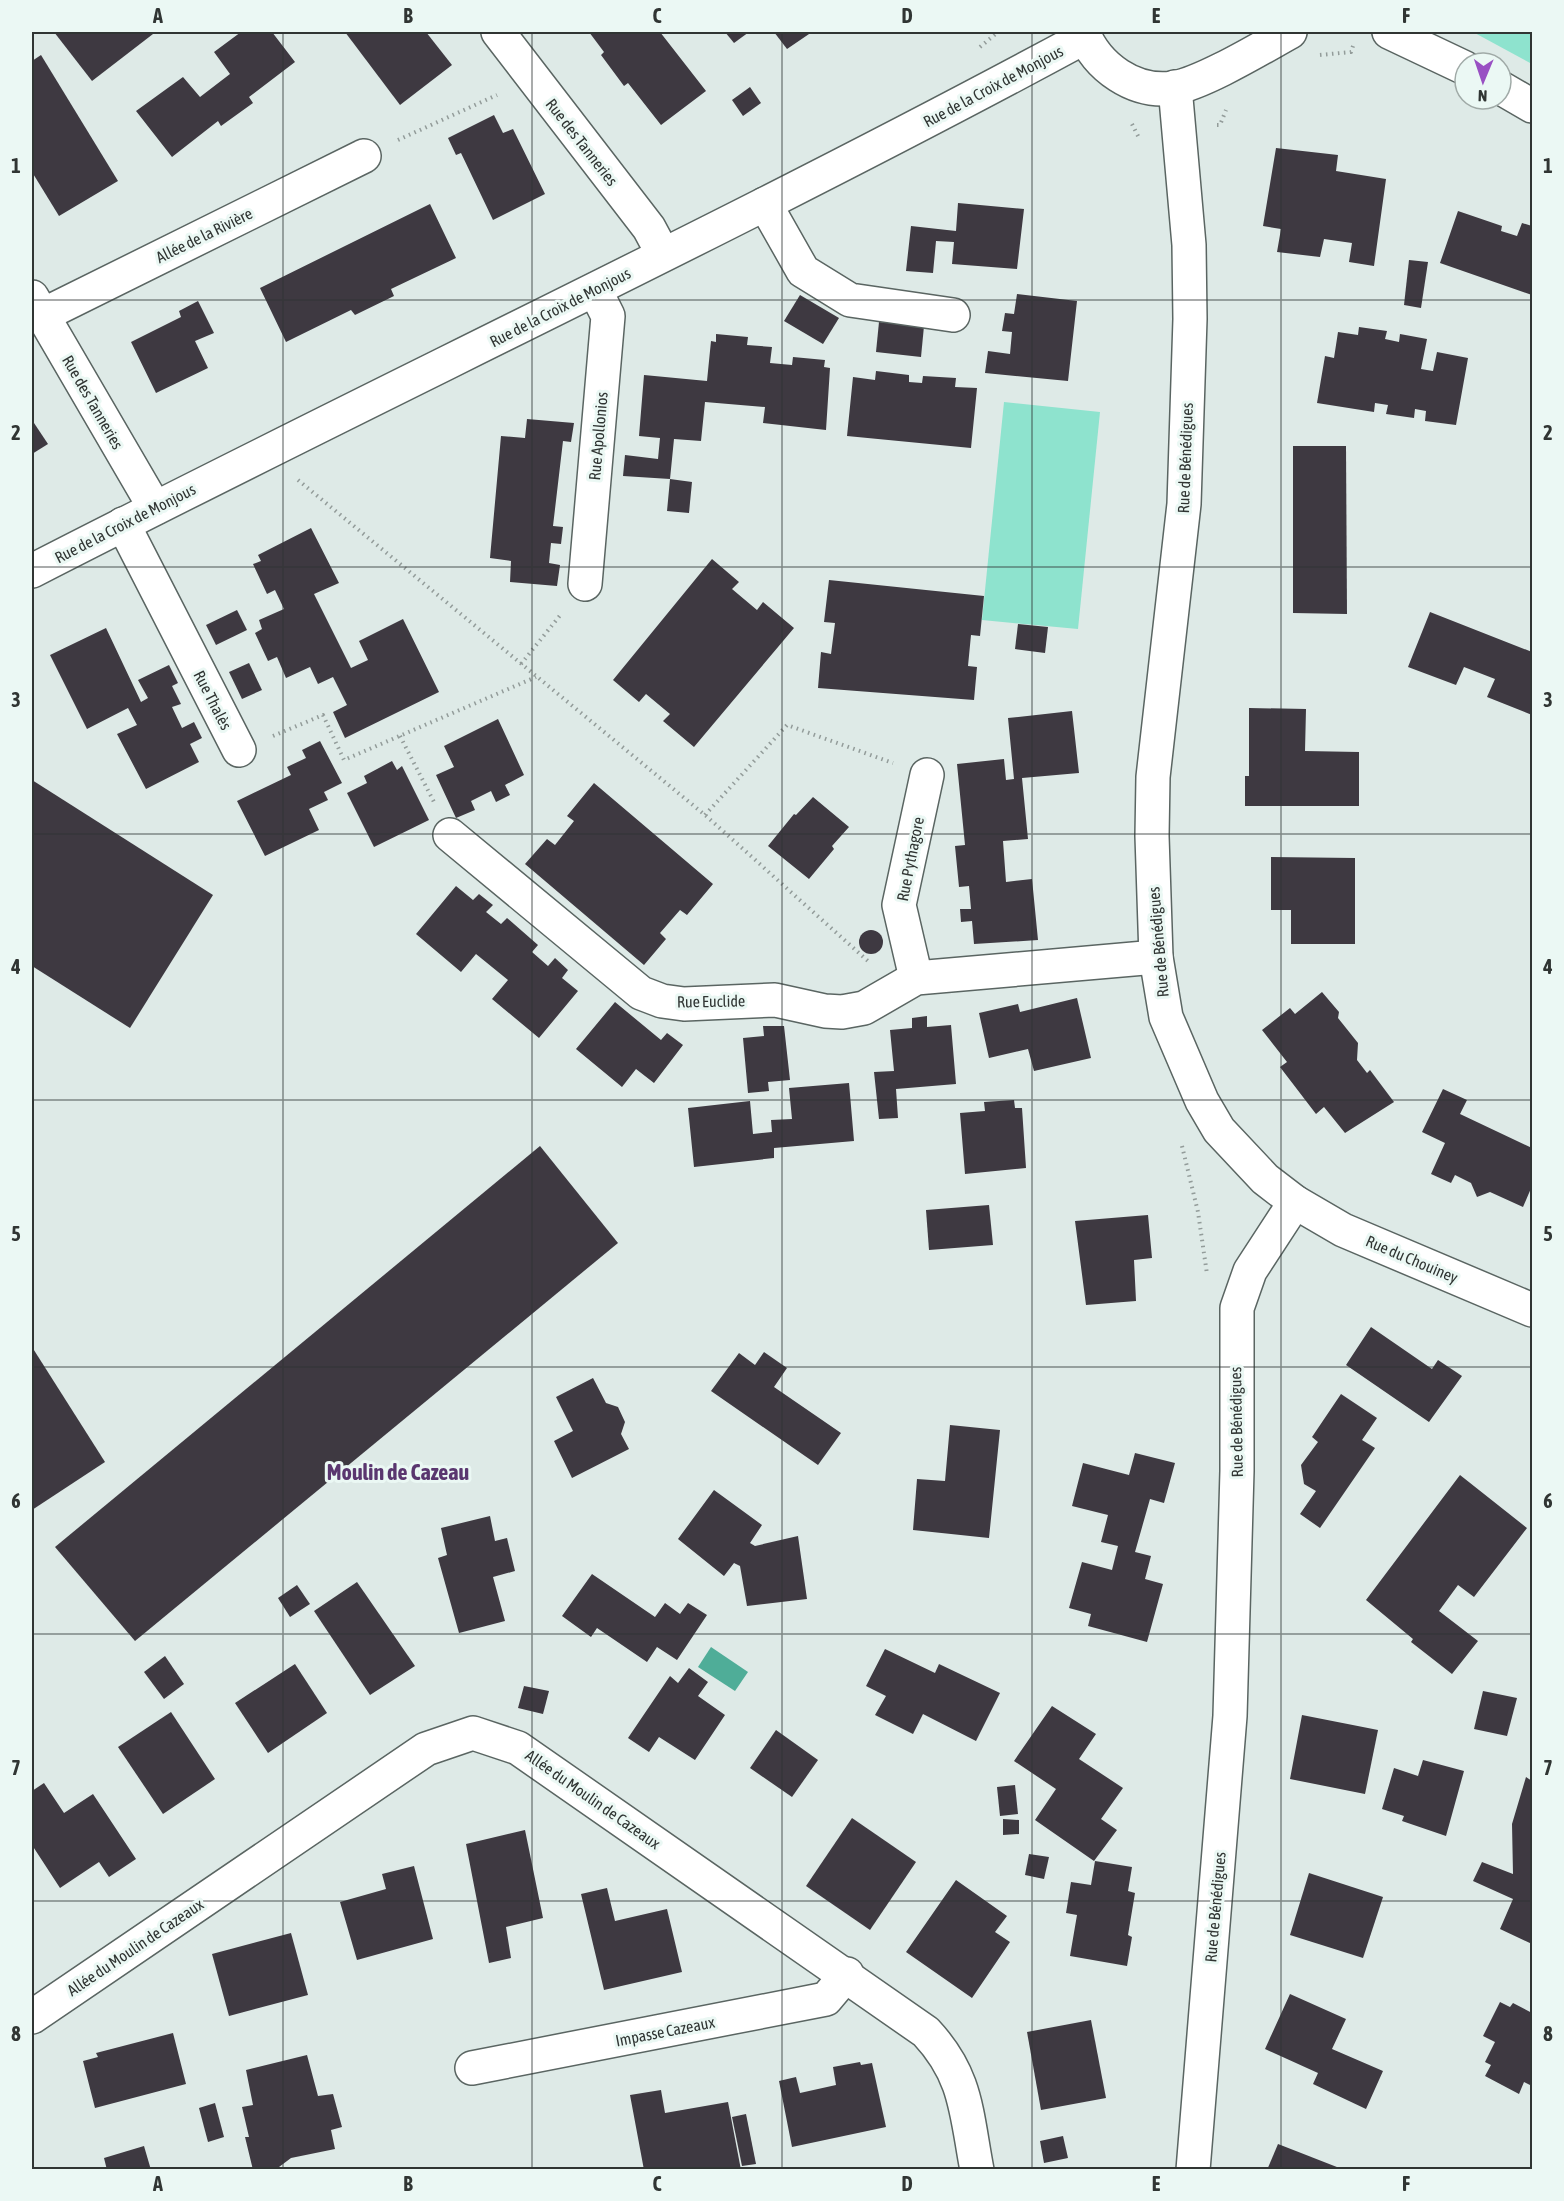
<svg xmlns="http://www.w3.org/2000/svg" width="1564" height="2201" font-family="'Asap Condensed',sans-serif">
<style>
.green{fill:#8ee3ce}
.water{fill:#4fad98}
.building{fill:#3e3941}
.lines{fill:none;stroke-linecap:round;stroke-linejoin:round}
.minor-casing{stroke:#5a6562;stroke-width:36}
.major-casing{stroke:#5a6562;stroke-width:36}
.path{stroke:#939c9a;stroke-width:4;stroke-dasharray:1.5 4.5;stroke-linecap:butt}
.minor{stroke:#fff;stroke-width:33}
.major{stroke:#fff;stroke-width:33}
.grid{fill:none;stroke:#303533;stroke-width:1.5;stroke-opacity:0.55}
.labels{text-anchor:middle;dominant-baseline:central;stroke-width:6;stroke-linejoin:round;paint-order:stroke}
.street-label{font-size:16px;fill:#303533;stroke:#ebf8f4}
.district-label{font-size:22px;font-weight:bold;fill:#5a366f;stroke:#ebf8f4}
.neatline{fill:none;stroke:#303533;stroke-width:2}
.grid-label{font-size:20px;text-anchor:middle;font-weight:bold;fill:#303533}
</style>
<rect width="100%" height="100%" fill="#deeae7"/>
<g class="green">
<path d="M 1473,32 L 1532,32 L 1532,64 Z"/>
<path d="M 1004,402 L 1100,412 L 1078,629 L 982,620 Z"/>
</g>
<path class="water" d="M 711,1647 L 748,1672 L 735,1691 L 698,1667 Z"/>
<g class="building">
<path d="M 54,32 L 152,32 L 153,34 L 92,81 Z"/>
<path d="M 241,32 L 272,32 L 295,62 L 249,97 L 253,103 L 221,126 L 218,121 L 172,157 L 136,111 L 183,77 L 200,97 L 230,74 L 214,52 Z"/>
<path d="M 345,32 L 426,32 L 452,65 L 400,105 Z"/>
<path d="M 589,32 L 660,32 L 706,91 L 661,125 L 628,83 L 624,86 L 601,55 L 604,52 Z"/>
<path d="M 725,32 L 749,32 L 734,43 Z"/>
<path d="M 774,32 L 812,32 L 787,49 Z"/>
<path d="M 41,55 L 118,181 L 59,216 L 32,172 L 32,61 Z"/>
<path d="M 750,87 L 761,103 L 743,116 L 732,100 Z"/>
<path d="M 494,115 L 503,133 L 513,129 L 545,194 L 493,220 L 461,153 L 456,155 L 448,138 Z"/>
<path d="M 1276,148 L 1338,155 L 1336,171 L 1386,179 L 1374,266 L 1349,262 L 1352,243 L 1324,239 L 1320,257 L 1277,252 L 1281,229 L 1263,226 Z"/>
<path d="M 958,203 L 1024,209 L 1017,269 L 952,264 L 954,242 L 936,241 L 933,273 L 906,271 L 911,226 L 956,231 Z"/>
<path d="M 430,204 L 456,258 L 391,289 L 394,296 L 355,315 L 351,310 L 286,342 L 260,288 Z"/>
<path d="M 1458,211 L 1502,226 L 1501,231 L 1517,236 L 1522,223 L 1532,226 L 1532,295 L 1440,263 Z"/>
<path d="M 1409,260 L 1428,262 L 1421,308 L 1404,305 Z"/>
<path d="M 1017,294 L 1077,301 L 1068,381 L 985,373 L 988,351 L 1010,354 L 1012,332 L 1002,331 L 1005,313 L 1014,314 Z"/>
<path d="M 800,295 L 839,318 L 823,344 L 784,321 Z"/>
<path d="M 198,301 L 214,333 L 195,341 L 208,368 L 156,393 L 131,342 L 181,317 L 179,311 Z"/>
<path d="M 879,322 L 924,326 L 921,357 L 876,352 Z"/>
<path d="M 1359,327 L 1387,331 L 1385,339 L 1399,342 L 1400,334 L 1427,339 L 1421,369 L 1433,371 L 1437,352 L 1468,358 L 1456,425 L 1425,421 L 1426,411 L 1415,409 L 1414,418 L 1386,414 L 1388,405 L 1375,403 L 1374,412 L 1317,403 L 1325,356 L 1334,358 L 1338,332 L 1358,335 Z"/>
<path d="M 716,334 L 748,337 L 747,345 L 772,347 L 770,363 L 792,365 L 793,357 L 825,360 L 824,367 L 830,368 L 826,430 L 763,423 L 765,407 L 705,402 L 701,441 L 674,439 L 670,479 L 623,476 L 625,455 L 658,459 L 660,438 L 639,436 L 644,375 L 707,381 L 711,341 L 716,342 Z"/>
<path d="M 876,371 L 909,375 L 909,382 L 922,383 L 923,376 L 956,378 L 955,387 L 977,388 L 971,448 L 847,436 L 853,377 L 875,380 Z"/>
<path d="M 527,419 L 574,423 L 571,442 L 563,441 L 553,526 L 563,527 L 561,544 L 551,543 L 549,563 L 560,565 L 557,586 L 510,582 L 511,561 L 490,558 L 501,436 L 525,438 Z"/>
<path d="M 32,420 L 48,444 L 32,454 Z"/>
<path d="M 1293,446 L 1346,446 L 1347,614 L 1293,613 Z"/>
<path d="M 670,479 L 692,482 L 689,513 L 667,511 Z"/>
<path d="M 311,528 L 339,583 L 314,594 L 351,668 L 368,660 L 359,641 L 403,619 L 439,692 L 345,738 L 333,712 L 347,705 L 333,677 L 318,684 L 310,667 L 286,678 L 277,657 L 268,661 L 255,633 L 262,629 L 259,620 L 284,609 L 275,590 L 267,594 L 253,564 L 261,561 L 258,555 Z"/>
<path d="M 712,559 L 739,582 L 732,589 L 757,610 L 763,602 L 794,628 L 694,747 L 663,721 L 670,714 L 646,694 L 639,702 L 613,680 Z"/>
<path d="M 829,580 L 984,596 L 980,636 L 971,635 L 968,666 L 977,667 L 974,700 L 818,688 L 821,652 L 831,654 L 835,623 L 824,622 Z"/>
<path d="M 237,610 L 247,630 L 216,645 L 206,625 Z"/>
<path d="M 1430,612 L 1532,652 L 1532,715 L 1487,697 L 1495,679 L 1464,667 L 1456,685 L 1408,667 Z"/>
<path d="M 1018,624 L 1048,627 L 1045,653 L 1015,649 Z"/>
<path d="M 106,628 L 141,702 L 148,698 L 138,680 L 169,665 L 178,683 L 172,686 L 181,704 L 172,707 L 182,728 L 194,722 L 202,738 L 190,744 L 199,762 L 146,789 L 117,734 L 137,725 L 128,708 L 87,729 L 50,655 Z"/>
<path d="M 249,663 L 262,690 L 242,699 L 229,672 Z"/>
<path d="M 1249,708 L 1306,709 L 1305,751 L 1359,752 L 1359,806 L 1245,806 L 1245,776 L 1249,776 Z"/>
<path d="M 1072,711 L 1079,773 L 1022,778 L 1028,839 L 1003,841 L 1006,882 L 1032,879 L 1038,940 L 974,944 L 972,921 L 961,922 L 960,909 L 971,909 L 969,886 L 959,887 L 955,846 L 965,845 L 957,764 L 1004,759 L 1006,780 L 1014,779 L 1008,718 Z"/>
<path d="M 498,719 L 524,775 L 505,785 L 510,795 L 496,802 L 491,791 L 471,801 L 475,810 L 456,818 L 436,775 L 454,767 L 444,746 Z"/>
<path d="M 320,741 L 342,783 L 324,792 L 328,800 L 309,809 L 319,830 L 265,856 L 237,801 L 291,775 L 287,767 L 306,758 L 302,750 Z"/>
<path d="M 392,761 L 397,770 L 402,766 L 429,820 L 374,847 L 347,793 L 367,783 L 364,776 Z"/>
<path d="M 32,780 L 213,895 L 130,1028 L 32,966 Z"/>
<path d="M 594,783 L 713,884 L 687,915 L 680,910 L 660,933 L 666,939 L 644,965 L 525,864 L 547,839 L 555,845 L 574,821 L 567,816 Z"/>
<path d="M 813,797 L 849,827 L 832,846 L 834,849 L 809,879 L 768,846 L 794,814 L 796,815 Z"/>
<path d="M 1271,857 L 1355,858 L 1355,944 L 1291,944 L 1291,910 L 1271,910 Z"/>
<path d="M 456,886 L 473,900 L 479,894 L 493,905 L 486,912 L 501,924 L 507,918 L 538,945 L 532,952 L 548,966 L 555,958 L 568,970 L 562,978 L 578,991 L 539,1038 L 492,999 L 508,980 L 476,954 L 461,972 L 416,934 Z"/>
<circle cx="871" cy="942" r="12"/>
<path d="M 1322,992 L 1339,1012 L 1338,1018 L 1358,1043 L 1357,1060 L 1367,1073 L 1370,1070 L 1394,1102 L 1345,1133 L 1324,1107 L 1316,1114 L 1280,1067 L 1287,1062 L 1262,1030 L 1290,1008 L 1295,1014 Z"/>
<path d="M 1077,998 L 1091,1058 L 1034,1071 L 1028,1049 L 989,1058 L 979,1013 L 1018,1004 L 1020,1012 Z"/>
<path d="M 615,1002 L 661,1040 L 667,1033 L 683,1045 L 654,1083 L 636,1069 L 622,1087 L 576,1049 Z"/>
<path d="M 927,1016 L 927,1027 L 951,1025 L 956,1084 L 896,1089 L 898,1118 L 879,1119 L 874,1072 L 894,1071 L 890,1030 L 912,1028 L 912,1018 Z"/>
<path d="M 763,1026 L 784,1026 L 790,1080 L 768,1082 L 769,1091 L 748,1093 L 743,1038 L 764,1036 Z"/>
<path d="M 849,1083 L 854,1141 L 774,1148 L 774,1158 L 694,1167 L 688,1108 L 750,1101 L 753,1134 L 772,1132 L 771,1120 L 792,1119 L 789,1088 Z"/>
<path d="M 1443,1089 L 1467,1100 L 1460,1114 L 1532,1148 L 1532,1186 L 1523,1207 L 1490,1192 L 1477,1197 L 1471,1183 L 1455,1175 L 1451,1183 L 1431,1174 L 1445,1143 L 1422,1132 Z"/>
<path d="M 1014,1100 L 1015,1108 L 1022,1108 L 1026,1168 L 965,1174 L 960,1113 L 985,1111 L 984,1102 Z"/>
<path d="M 540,1146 L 618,1243 L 135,1641 L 55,1547 Z"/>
<path d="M 989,1205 L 993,1245 L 929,1250 L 926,1210 Z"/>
<path d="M 1148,1215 L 1152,1258 L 1134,1260 L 1136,1301 L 1086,1305 L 1075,1221 Z"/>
<path d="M 1371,1327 L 1432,1369 L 1438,1360 L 1462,1376 L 1429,1422 L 1346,1365 Z"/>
<path d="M 32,1347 L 105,1462 L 32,1510 Z"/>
<path d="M 764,1352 L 787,1368 L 774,1387 L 841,1433 L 818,1465 L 711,1391 L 739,1353 L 755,1365 Z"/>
<path d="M 593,1378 L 606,1403 L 618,1407 L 625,1422 L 621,1434 L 629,1449 L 572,1478 L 554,1441 L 573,1431 L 556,1397 Z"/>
<path d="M 1341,1394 L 1377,1418 L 1362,1440 L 1375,1448 L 1320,1528 L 1300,1514 L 1316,1491 L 1304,1484 L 1301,1465 L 1318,1442 L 1312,1437 Z"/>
<path d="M 950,1425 L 1000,1430 L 989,1538 L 913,1530 L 917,1479 L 945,1481 Z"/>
<path d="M 1135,1453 L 1175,1463 L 1164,1503 L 1150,1499 L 1135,1552 L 1151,1556 L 1145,1579 L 1163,1584 L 1147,1642 L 1088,1626 L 1091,1614 L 1069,1608 L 1082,1562 L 1112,1570 L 1118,1546 L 1101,1542 L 1108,1515 L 1072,1506 L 1083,1463 L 1129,1475 Z"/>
<path d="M 1460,1475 L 1527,1528 L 1474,1597 L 1458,1585 L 1439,1611 L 1478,1641 L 1452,1674 L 1411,1642 L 1413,1639 L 1366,1600 Z"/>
<path d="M 714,1490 L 762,1525 L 750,1543 L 755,1546 L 798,1536 L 807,1599 L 747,1606 L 740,1566 L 734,1563 L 724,1576 L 678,1539 Z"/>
<path d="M 490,1516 L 495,1541 L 507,1538 L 515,1571 L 493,1577 L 505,1621 L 459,1633 L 438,1558 L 447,1555 L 441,1528 Z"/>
<path d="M 592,1574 L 655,1617 L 665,1603 L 680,1614 L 688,1603 L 707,1615 L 677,1660 L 657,1647 L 647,1662 L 597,1628 L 591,1637 L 562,1616 Z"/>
<path d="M 357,1582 L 415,1666 L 370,1695 L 314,1611 Z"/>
<path d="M 297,1585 L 310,1604 L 290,1617 L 278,1598 Z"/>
<path d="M 885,1649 L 935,1673 L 939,1664 L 1000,1693 L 976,1741 L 923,1714 L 913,1734 L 875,1715 L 886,1696 L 866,1686 Z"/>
<path d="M 165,1656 L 184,1684 L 164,1699 L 144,1672 Z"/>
<path d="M 295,1664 L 327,1713 L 268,1753 L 235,1703 Z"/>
<path d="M 689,1668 L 708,1682 L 698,1696 L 725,1715 L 695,1760 L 659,1737 L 649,1752 L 628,1738 L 670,1676 L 678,1683 Z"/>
<path d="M 524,1686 L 549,1691 L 543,1714 L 518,1708 Z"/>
<path d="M 1483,1691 L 1517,1698 L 1507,1736 L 1474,1729 Z"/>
<path d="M 1052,1706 L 1096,1734 L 1079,1759 L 1123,1788 L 1101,1819 L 1117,1830 L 1094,1861 L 1035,1820 L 1056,1789 L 1014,1761 Z"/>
<path d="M 171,1712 L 215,1779 L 163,1814 L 118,1747 Z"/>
<path d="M 1302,1715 L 1378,1730 L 1365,1794 L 1290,1779 Z"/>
<path d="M 776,1730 L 818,1760 L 792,1797 L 750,1768 Z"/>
<path d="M 1423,1760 L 1464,1771 L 1446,1836 L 1402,1821 L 1404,1816 L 1382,1809 L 1394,1768 L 1418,1776 Z"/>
<path d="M 1526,1777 L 1532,1781 L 1532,1944 L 1500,1929 L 1513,1899 L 1473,1881 L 1482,1862 L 1513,1874 L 1512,1824 Z"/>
<path d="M 44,1783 L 64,1813 L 93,1794 L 136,1859 L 109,1877 L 99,1862 L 60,1888 L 32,1845 L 32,1791 Z"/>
<path d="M 1015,1785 L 1018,1814 L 1000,1816 L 997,1787 Z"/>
<path d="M 852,1818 L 916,1862 L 870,1930 L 806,1886 Z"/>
<path d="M 1003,1819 L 1019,1820 L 1019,1834 L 1003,1835 Z"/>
<path d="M 525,1830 L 543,1918 L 506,1927 L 511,1958 L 489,1963 L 466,1844 Z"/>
<path d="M 1029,1854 L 1049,1857 L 1044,1879 L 1025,1875 Z"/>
<path d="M 1095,1861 L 1132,1867 L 1128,1891 L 1135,1893 L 1128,1935 L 1132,1937 L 1127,1966 L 1070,1956 L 1077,1915 L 1066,1913 L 1071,1882 L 1091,1885 Z"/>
<path d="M 414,1866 L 433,1939 L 357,1960 L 340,1902 L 386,1889 L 382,1874 Z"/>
<path d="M 1309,1873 L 1383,1897 L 1363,1958 L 1290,1935 Z"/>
<path d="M 956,1880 L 1007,1916 L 995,1932 L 1010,1942 L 972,1998 L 906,1952 Z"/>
<path d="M 607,1888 L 615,1921 L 667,1909 L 682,1972 L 604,1990 L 581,1894 Z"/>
<path d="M 291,1933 L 308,1995 L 229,2016 L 212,1954 Z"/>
<path d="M 1290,1994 L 1346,2019 L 1332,2049 L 1383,2071 L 1366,2109 L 1313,2084 L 1318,2073 L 1265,2049 Z"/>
<path d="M 1500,2002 L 1510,2007 L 1513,2003 L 1532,2013 L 1532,2086 L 1524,2082 L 1519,2094 L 1485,2076 L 1491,2065 L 1485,2062 L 1495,2042 L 1483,2036 Z"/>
<path d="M 1091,2020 L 1106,2098 L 1041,2110 L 1027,2032 Z"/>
<path d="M 173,2033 L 186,2084 L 95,2108 L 83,2061 L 98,2057 L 96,2053 Z"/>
<path d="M 307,2055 L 318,2096 L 333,2094 L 342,2127 L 331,2130 L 335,2149 L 291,2158 L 275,2170 L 253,2170 L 245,2137 L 249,2137 L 242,2107 L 253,2105 L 246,2070 Z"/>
<path d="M 860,2062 L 861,2065 L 872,2063 L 886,2127 L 792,2147 L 779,2081 L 796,2077 L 800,2093 L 836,2085 L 833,2067 Z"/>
<path d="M 661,2090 L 665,2113 L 728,2102 L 741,2170 L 644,2170 L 630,2095 Z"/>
<path d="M 215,2103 L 224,2137 L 208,2142 L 199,2108 Z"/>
<path d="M 746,2114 L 756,2164 L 742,2166 L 732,2117 Z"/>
<path d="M 1063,2136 L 1068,2158 L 1044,2163 L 1040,2141 Z"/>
<path d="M 1278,2144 L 1342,2169 L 1342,2170 L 1267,2170 Z"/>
<path d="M 144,2146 L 151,2170 L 107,2170 L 104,2158 Z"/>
</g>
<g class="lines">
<defs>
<g id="minor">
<path d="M 498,32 L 649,228 L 663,254"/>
<path d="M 1389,32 L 1465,68"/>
<path d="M 1175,87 L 1189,245 L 1190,319 L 1184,504 L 1153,777 L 1152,836 L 1156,957 L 1166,1017 L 1202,1101 L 1219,1130 L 1265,1179 L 1295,1202 L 1343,1230 L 1532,1310"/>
<path d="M 1501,88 L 1532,106"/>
<path d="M 765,204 L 803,271 L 850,300 L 953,315"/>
<path d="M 32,297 L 155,508"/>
<path d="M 43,315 L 364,156"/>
<path d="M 123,524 L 239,750"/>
<path d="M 585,584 L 608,316 L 595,290"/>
<path d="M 450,835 L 641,993 L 662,1001 L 684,1004 L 775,1000 L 825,1011 L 842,1012 L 864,1008 L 916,978 L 1156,957"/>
<path d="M 916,978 L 899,905 L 927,775"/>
<path d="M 32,2017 L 426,1749 L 473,1733 L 518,1748 L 926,2032 C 967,2076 966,2112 977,2170"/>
<path d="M 472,2068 L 826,1999 L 847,1974"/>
<path d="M 1193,2170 L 1230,1716 L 1237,1471 L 1237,1308 L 1250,1271 L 1295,1202"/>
</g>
<g id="major">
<path d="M 1083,32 C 1097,67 1134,94 1174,88 C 1205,82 1261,48 1290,32"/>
<path d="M 32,571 C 382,391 739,224 1085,37"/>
</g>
</defs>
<use href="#minor" class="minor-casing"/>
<use href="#major" class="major-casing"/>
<g class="path">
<path d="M 980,47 L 998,32"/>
<path d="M 1320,55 L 1351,52 L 1353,46"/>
<path d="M 1132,124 L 1139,138"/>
<path d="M 1217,125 L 1220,125 L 1226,110"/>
<path d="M 398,140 L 497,95"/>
<path d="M 298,480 L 705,815 L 868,961"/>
<path d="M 521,664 L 562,613"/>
<path d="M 273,736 L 323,715 L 344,760 L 536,677"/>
<path d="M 400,736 L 434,802"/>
<path d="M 705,815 L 787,725 L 893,763"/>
<path d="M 1182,1146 L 1198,1212 L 1207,1274"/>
</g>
<use href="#minor" class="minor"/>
<use href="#major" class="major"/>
</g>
<path class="grid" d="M 283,32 L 283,2170M 532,32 L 532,2170M 782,32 L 782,2170M 1032,32 L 1032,2170M 1281,32 L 1281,2170M 32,300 L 1532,300M 32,567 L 1532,567M 32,834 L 1532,834M 32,1100 L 1532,1100M 32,1367 L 1532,1367M 32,1634 L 1532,1634M 32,1901 L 1532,1901"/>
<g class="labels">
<g class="street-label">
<text transform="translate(993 86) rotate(-28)">Rue de la Croix de Monjous</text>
<text transform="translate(582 142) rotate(52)">Rue des Tanneries</text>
<text transform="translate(204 235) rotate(-26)">Allée de la Rivière</text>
<text transform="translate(560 307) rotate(-27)">Rue de la Croix de Monjous</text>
<text transform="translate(93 402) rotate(60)">Rue des Tanneries</text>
<text transform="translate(598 436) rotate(-85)">Rue Apollonios</text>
<text transform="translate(1185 458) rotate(-88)">Rue de Bénédigues</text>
<text transform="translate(125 523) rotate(-27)">Rue de la Croix de Monjous</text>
<text transform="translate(213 700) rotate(63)">Rue Thalès</text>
<text transform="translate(910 859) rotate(-79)">Rue Pythagore</text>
<text transform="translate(1158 942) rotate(-95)">Rue de Bénédigues</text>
<text transform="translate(711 1001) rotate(-1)">Rue Euclide</text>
<text transform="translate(1412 1259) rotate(23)">Rue du Chouiney</text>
<text transform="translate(1236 1422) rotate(-91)">Rue de Bénédigues</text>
<text transform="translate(593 1799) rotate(35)">Allée du Moulin de Cazeaux</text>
<text transform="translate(1215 1907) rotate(-85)">Rue de Bénédigues</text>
<text transform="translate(135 1947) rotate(-34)">Allée du Moulin de Cazeaux</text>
<text transform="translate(665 2031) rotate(-11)">Impasse Cazeaux</text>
</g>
<g class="district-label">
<text x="398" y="1472">Moulin de Cazeau</text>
</g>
</g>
<rect width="1564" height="2201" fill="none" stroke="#ebf8f4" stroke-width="66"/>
<g transform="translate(1483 81) rotate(182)"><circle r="28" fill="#ebf8f4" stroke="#a0aaa7" stroke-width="1.5"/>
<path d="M0-4.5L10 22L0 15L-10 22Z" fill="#9950c3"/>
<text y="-9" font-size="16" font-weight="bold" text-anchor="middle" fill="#303533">N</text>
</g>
<rect x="33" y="33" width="1498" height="2135" class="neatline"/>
<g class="grid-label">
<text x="158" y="23">A</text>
<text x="408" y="23">B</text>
<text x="657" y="23">C</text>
<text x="907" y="23">D</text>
<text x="1156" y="23">E</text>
<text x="1406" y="23">F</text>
<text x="16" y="173">1</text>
<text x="1548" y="173">1</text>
<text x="16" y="440">2</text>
<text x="1548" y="440">2</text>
<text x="16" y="707">3</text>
<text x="1548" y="707">3</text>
<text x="16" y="974">4</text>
<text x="1548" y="974">4</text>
<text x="16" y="1241">5</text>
<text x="1548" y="1241">5</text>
<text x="16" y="1508">6</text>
<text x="1548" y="1508">6</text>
<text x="16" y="1775">7</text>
<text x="1548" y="1775">7</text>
<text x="16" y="2041">8</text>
<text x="1548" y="2041">8</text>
<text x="158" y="2191">A</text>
<text x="408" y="2191">B</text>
<text x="657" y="2191">C</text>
<text x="907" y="2191">D</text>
<text x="1156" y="2191">E</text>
<text x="1406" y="2191">F</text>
</g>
</svg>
